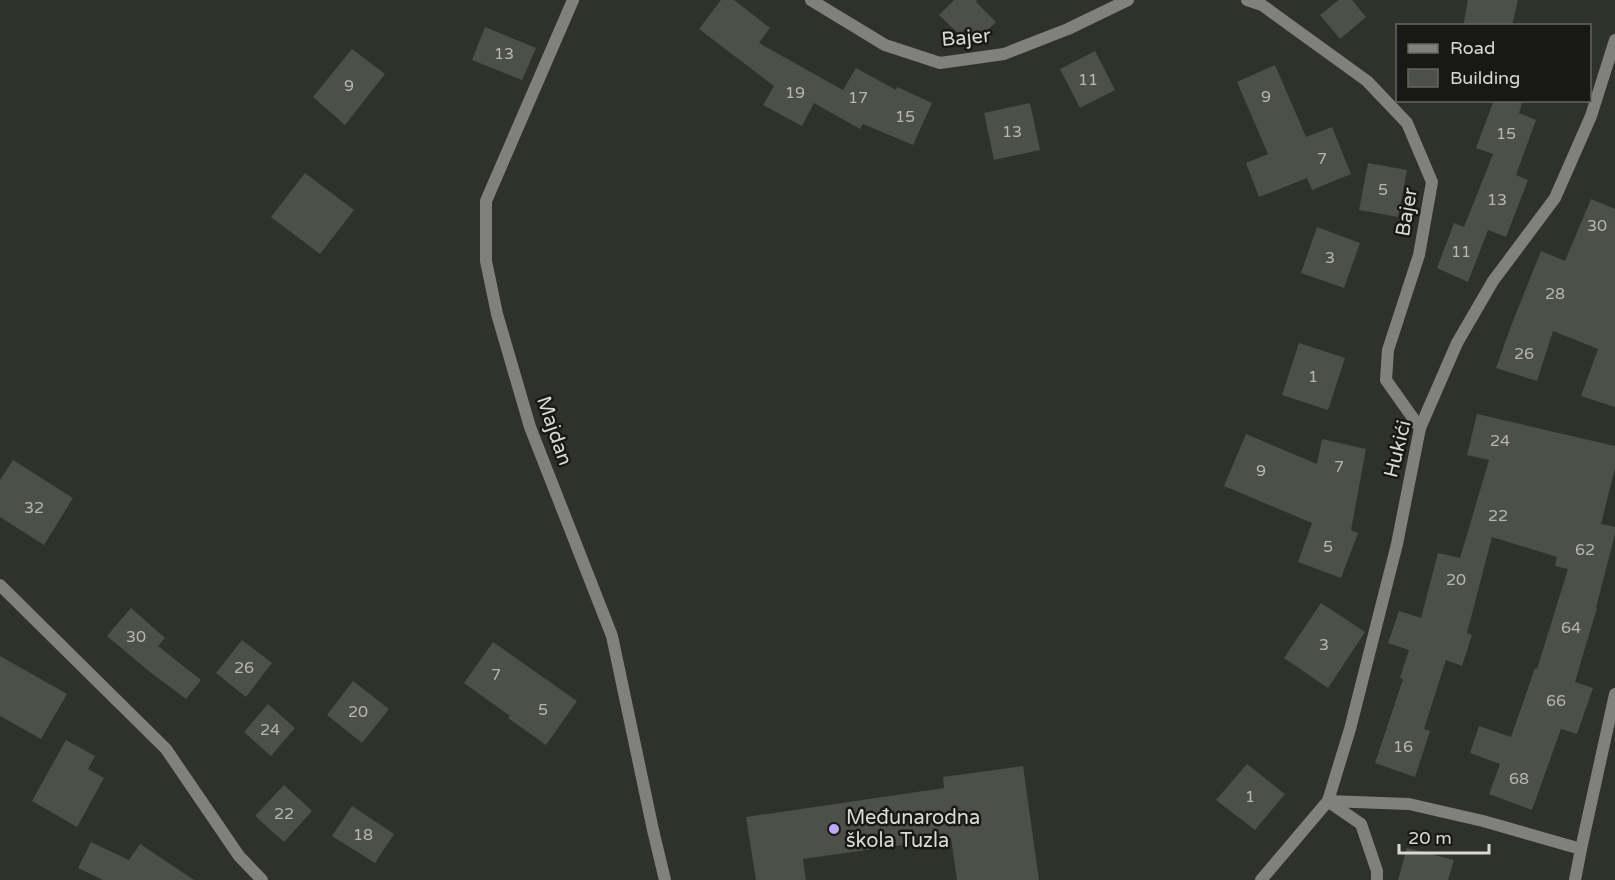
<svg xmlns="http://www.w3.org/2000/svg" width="1615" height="880" font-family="'Varela Round',sans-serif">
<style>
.building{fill:#4d4f49}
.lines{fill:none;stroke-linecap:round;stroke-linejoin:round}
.minor{stroke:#80807d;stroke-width:12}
.poi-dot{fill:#bfa9f4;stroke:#181816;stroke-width:2}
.labels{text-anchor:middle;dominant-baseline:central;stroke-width:5;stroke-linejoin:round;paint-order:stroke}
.number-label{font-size:16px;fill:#b6b7b3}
.street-label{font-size:20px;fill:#d9dad6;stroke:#181816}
.poi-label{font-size:20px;fill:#d9dad6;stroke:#181816;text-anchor:start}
</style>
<rect width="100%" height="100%" fill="#2f312b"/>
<g class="building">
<path d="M 721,0 L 734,0 L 770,28 L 759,43 L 843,90 L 856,68 L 896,90 L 897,87 L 932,103 L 913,145 L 863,124 L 860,129 L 814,103 L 802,126 L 763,105 L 774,86 L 699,29 Z"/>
<path d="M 954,0 L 977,0 L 976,2 L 996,22 L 970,48 L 965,27 L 961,36 L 939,15 Z"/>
<path d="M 1339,0 L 1352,0 L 1366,17 L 1340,39 L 1320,15 Z"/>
<path d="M 1468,0 L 1518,0 L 1512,26 L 1463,26 Z"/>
<path d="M 485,27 L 536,48 L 522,80 L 472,60 Z"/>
<path d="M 352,49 L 385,74 L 345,125 L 313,97 Z"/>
<path d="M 1095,51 L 1115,90 L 1080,108 L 1060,69 Z"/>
<path d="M 1275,65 L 1306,137 L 1332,127 L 1351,174 L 1312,190 L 1307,178 L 1259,197 L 1246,163 L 1268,154 L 1237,82 Z"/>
<path d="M 1494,100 L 1523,100 L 1519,113 L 1536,120 L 1516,175 L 1528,180 L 1506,237 L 1488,230 L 1468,282 L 1437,268 L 1454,223 L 1464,227 L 1493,154 L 1476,148 Z"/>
<path d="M 1030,103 L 1040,150 L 994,160 L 984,113 Z"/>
<path d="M 1368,163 L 1407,170 L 1398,217 L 1359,210 Z"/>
<path d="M 305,173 L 354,210 L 320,254 L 271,217 Z"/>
<path d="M 1591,199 L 1615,209 L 1615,407 L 1581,396 L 1598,349 L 1553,331 L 1537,381 L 1496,368 L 1511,326 L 1541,251 L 1565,261 Z"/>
<path d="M 1317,227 L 1360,243 L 1344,288 L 1301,273 Z"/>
<path d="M 1299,343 L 1345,358 L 1328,410 L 1282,395 Z"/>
<path d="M 1477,414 L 1615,446 L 1615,468 L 1601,524 L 1615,527 L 1615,534 L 1596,608 L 1597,608 L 1575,682 L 1593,688 L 1577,734 L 1561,729 L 1532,810 L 1489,794 L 1500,764 L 1470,753 L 1479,726 L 1511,737 L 1535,668 L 1537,669 L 1568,569 L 1555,566 L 1557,557 L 1492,537 L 1467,633 L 1472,635 L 1462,666 L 1446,660 L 1424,729 L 1430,731 L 1415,777 L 1375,763 L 1403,679 L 1400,678 L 1409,650 L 1388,643 L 1399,611 L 1421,618 L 1438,553 L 1460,558 L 1489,460 L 1467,455 Z"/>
<path d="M 1246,434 L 1317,464 L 1322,439 L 1366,449 L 1351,530 L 1358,533 L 1341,578 L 1298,562 L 1312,523 L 1224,486 Z"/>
<path d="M 13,460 L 73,498 L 44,545 L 0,517 L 0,480 Z"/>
<path d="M 1321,603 L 1365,632 L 1328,688 L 1284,658 Z"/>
<path d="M 131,608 L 165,638 L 158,646 L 201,680 L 186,699 L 150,672 L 107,636 Z"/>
<path d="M 242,640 L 272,663 L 246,697 L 216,673 Z"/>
<path d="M 493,642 L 577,701 L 546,745 L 508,718 L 510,716 L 464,683 Z"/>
<path d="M 0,656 L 67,694 L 41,739 L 0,716 Z"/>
<path d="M 353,681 L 389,709 L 362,743 L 327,715 Z"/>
<path d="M 268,704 L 295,728 L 271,756 L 244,732 Z"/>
<path d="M 66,740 L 95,756 L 88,769 L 104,778 L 77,827 L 32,801 Z"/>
<path d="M 1247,764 L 1285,794 L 1255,830 L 1216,800 Z"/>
<path d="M 1023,766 L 1039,880 L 957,880 L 951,838 L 803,859 L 806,880 L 756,880 L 746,817 L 944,788 L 943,777 Z"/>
<path d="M 284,785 L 312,811 L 284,842 L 255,816 Z"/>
<path d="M 352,806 L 394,834 L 375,863 L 332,836 Z"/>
<path d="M 91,842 L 129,860 L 140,844 L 194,880 L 103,880 L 78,868 Z"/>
<path d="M 1407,848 L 1454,860 L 1448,880 L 1398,880 Z"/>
</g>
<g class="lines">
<g class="minor">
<path d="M 573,0 L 486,201 L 486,261 L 497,314 L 530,427 L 612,636 L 653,830 L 665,880"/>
<path d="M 811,0 L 885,45 L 940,63 L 1004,54 L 1068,29 L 1128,0"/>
<path d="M 1247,0 L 1262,5 L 1367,81 L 1407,123 L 1432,182 L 1419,255 L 1388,350 L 1386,380 L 1420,428"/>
<path d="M 0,585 L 166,749 L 239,856 L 262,880"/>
<path d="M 1328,801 L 1409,804 L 1483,821 L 1581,849"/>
<path d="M 1329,802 L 1361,824 L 1377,871 L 1377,880"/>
<path d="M 1261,880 L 1328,801 L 1350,729 L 1397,544 L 1420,428 L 1457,343 L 1493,281 L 1555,198 L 1591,116 L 1615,40"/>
<path d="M 1575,880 L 1581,849 L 1615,694"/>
</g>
</g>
<circle class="poi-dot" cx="834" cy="829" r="6"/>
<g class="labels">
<g class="number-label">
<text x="504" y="54">13</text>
<text x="1088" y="80">11</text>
<text x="349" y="86">9</text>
<text x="795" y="93">19</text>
<text x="1266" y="97">9</text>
<text x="858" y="98">17</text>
<text x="905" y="117">15</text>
<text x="1012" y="132">13</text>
<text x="1506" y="134">15</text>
<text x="1322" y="159">7</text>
<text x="1383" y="190">5</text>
<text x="1497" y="200">13</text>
<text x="1597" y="226">30</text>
<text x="1461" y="252">11</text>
<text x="1330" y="258">3</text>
<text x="1555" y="294">28</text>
<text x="1524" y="354">26</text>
<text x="1313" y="377">1</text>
<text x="1500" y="441">24</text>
<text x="1339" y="467">7</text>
<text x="1261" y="471">9</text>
<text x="34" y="508">32</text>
<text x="1498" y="516">22</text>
<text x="1328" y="547">5</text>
<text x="1585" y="550">62</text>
<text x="1456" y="580">20</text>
<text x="1571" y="628">64</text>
<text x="136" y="637">30</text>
<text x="1324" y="645">3</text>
<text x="244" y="668">26</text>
<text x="496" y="675">7</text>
<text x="1556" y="701">66</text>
<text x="543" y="710">5</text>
<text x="358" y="712">20</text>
<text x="270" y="730">24</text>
<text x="1403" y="747">16</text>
<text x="1519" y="779">68</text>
<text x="1250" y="797">1</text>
<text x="284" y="814">22</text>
<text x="363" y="835">18</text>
</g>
<g class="street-label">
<text transform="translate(966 38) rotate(-5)">Bajer</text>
<text transform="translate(1407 212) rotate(-80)">Bajer</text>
<text transform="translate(554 431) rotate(71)">Majdan</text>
<text transform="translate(1398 449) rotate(-76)">Hukići</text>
</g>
<g class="poi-label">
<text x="846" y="818">Međunarodna<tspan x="846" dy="23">škola Tuzla</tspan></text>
</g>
</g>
<rect x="1396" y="24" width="195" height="78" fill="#181816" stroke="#656663" stroke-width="1.5"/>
<rect x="1408" y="44" width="30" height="9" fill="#80807d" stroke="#656663" stroke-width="1.5"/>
<text x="1450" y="54" font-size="18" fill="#d9dad6">Road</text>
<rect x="1408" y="69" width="30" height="18" fill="#4d4f49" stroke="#656663" stroke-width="1.5"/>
<text x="1450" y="84" font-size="18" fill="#d9dad6">Building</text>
<path d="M1399 844v9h90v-9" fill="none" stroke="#d9dad6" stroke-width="3"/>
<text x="1408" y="844" font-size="18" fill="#d9dad6" stroke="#181816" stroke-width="4.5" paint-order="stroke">20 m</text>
</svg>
